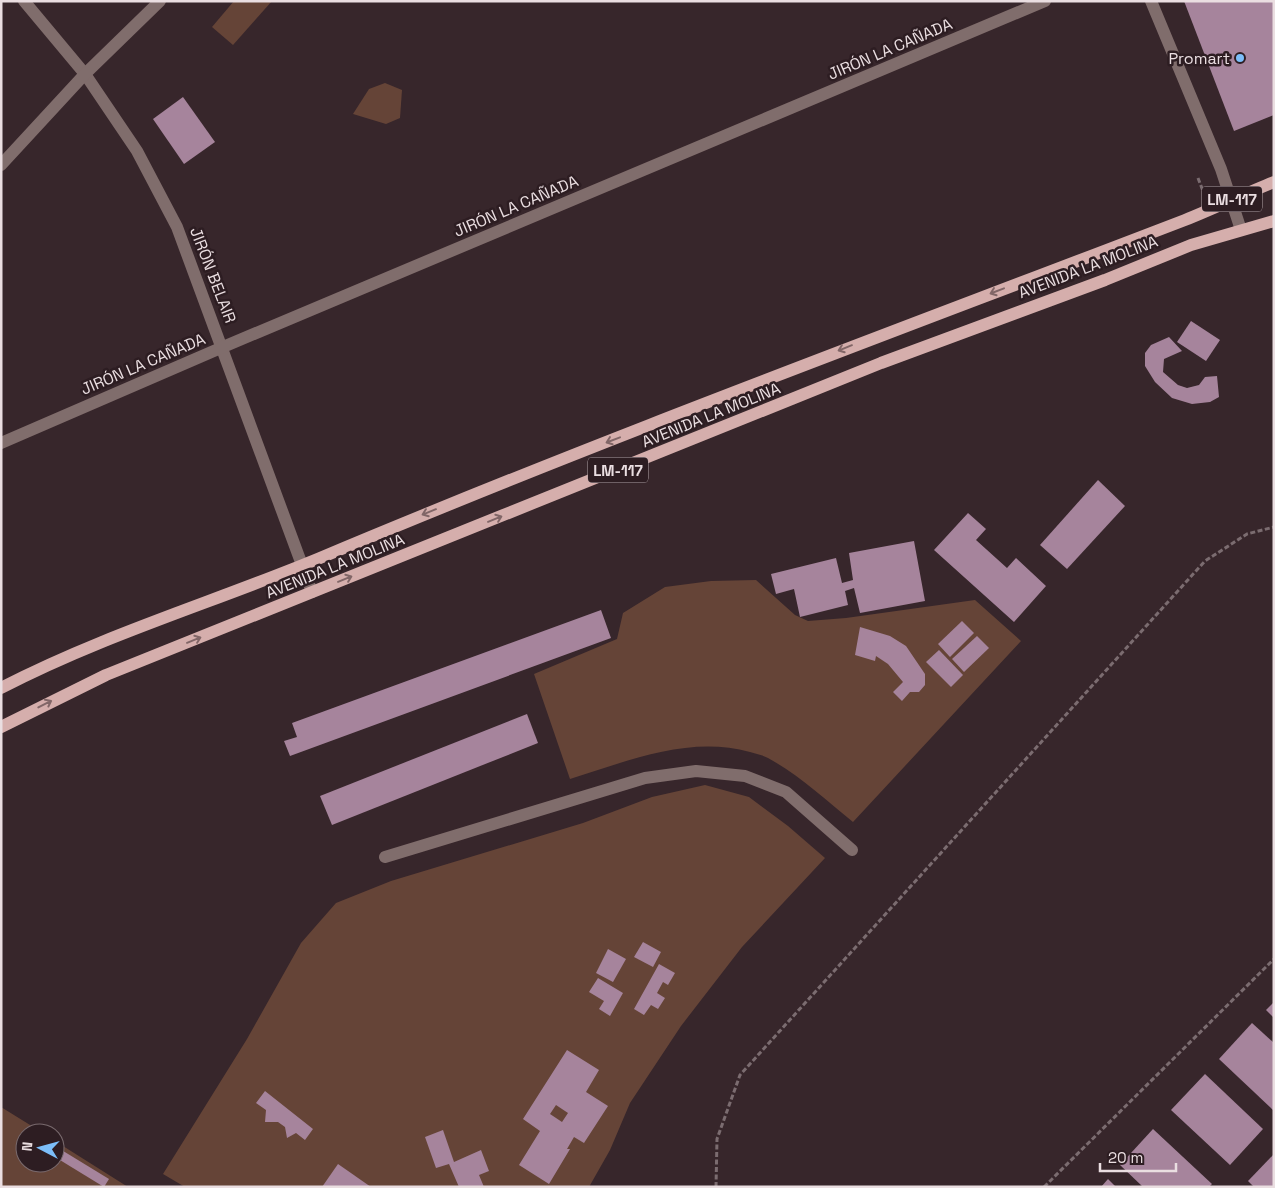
<svg xmlns="http://www.w3.org/2000/svg" width="1275" height="1188" font-family="'Space Grotesk',sans-serif">
<style>
.green{fill:#654437}
.building{fill:#a6849c;fill-rule:evenodd}
.lines{fill:none;stroke-linecap:round;stroke-linejoin:round}
.path{stroke:#7b6c70;stroke-width:3;stroke-dasharray:5 2.5;stroke-linecap:butt}
.minor{stroke:#806d6c;stroke-width:12}
.major{stroke:#d5aeac;stroke-width:12}
.oneway{stroke:#816667}
.poi-dot{fill:#7cbef9;stroke:#2d1d22;stroke-width:2}
.labels{text-anchor:middle;dominant-baseline:central;stroke-width:5;stroke-linejoin:round;paint-order:stroke}
.shield{fill:#2d1d22;stroke:#b1a4a8;stroke-width:1}
.shield-label{font-size:15px;font-weight:bold;fill:#eadee1}
.street-label{font-size:16px;fill:#eadee1;stroke:#2d1d22}
.poi-label{font-size:16px;fill:#eadee1;stroke:#2d1d22;text-anchor:end}
</style>
<rect width="100%" height="100%" fill="#37262b"/>
<g class="green">
<path d="M 234,1 L 272,1 L 233,45 L 212,27 Z"/>
<path d="M 385,83 L 402,90 L 400,118 L 386,124 L 353,114 L 369,89 Z"/>
<path d="M 756,580 L 795,615 L 808,621 L 846,618 L 975,600 L 1021,641 L 853,822 C 826,800 799,775 768,758 C 763,755 756,754 750,752 C 689,735 628,761 570,779 L 534,674 L 617,639 L 623,613 L 665,587 L 711,581 Z"/>
<path d="M 705,785 L 749,797 L 788,826 L 825,858 L 742,947 L 681,1026 L 630,1103 L 610,1150 L 589,1187 L 185,1187 L 163,1174 L 247,1039 L 301,943 L 336,903 L 391,881 L 583,823 L 652,797 Z"/>
<path d="M 1,1107 L 43,1133 L 25,1133 L 25,1163 L 55,1163 L 55,1141 L 128,1187 L 1,1187 Z"/>
</g>
<g class="building">
<path d="M 1184,1 L 1274,1 L 1274,115 L 1234,131 Z"/>
<path d="M 183,97 L 215,142 L 184,164 L 153,119 Z"/>
<path d="M 1191,321 L 1220,340 L 1206,361 L 1177,342 Z"/>
<path d="M 1169,337 L 1182,351 L 1164,359 L 1163,372 L 1178,385 L 1187,388 L 1199,385 L 1205,377 L 1217,376 L 1219,397 L 1210,402 L 1192,404 L 1172,398 L 1155,382 L 1145,366 L 1145,353 L 1151,345 Z"/>
<path d="M 1098,480 L 1125,506 L 1067,569 L 1040,545 Z"/>
<path d="M 968,513 L 986,529 L 976,540 L 1007,568 L 1016,558 L 1046,586 L 1014,622 L 934,550 Z"/>
<path d="M 914,541 L 925,601 L 860,613 L 854,588 L 845,591 L 848,605 L 800,617 L 794,589 L 776,594 L 771,574 L 836,558 L 842,583 L 853,580 L 849,553 Z"/>
<path d="M 601,610 L 611,638 L 290,756 L 284,741 L 297,737 L 292,723 Z"/>
<path d="M 962,621 L 974,633 L 950,657 L 938,644 Z"/>
<path d="M 860,627 L 890,636 L 906,646 L 925,674 L 925,685 L 919,692 L 910,692 L 902,701 L 893,692 L 903,682 L 888,664 L 876,656 L 875,661 L 855,655 Z"/>
<path d="M 977,636 L 989,648 L 964,672 L 952,659 Z"/>
<path d="M 939,650 L 963,675 L 951,687 L 926,662 Z"/>
<path d="M 527,714 L 538,743 L 332,825 L 320,796 Z"/>
<path d="M 643,942 L 661,952 L 653,967 L 634,957 Z"/>
<path d="M 608,949 L 626,959 L 613,982 L 596,973 Z"/>
<path d="M 659,964 L 675,973 L 668,985 L 663,982 L 657,993 L 665,998 L 658,1009 L 651,1005 L 644,1015 L 634,1009 Z"/>
<path d="M 598,978 L 623,993 L 610,1016 L 599,1009 L 604,1001 L 589,992 Z"/>
<path d="M 1274,1002 L 1274,1018 L 1266,1010 Z"/>
<path d="M 1252,1023 L 1274,1043 L 1274,1111 L 1219,1059 Z"/>
<path d="M 567,1050 L 599,1070 L 586,1092 L 608,1106 L 584,1143 L 574,1137 L 567,1149 L 570,1149 L 549,1184 L 519,1165 L 540,1131 L 523,1119 ZM 556,1105 L 568,1113 L 562,1122 L 550,1114 Z"/>
<path d="M 1205,1074 L 1263,1129 L 1230,1165 L 1171,1110 Z"/>
<path d="M 265,1091 L 313,1129 L 305,1140 L 296,1133 L 287,1138 L 285,1127 L 278,1122 L 265,1122 L 266,1110 L 256,1103 Z"/>
<path d="M 1153,1129 L 1212,1184 L 1209,1187 L 1143,1187 L 1120,1165 Z"/>
<path d="M 443,1130 L 454,1162 L 481,1150 L 489,1171 L 479,1175 L 484,1187 L 459,1187 L 449,1164 L 436,1168 L 425,1137 Z"/>
<path d="M 55,1146 L 109,1179 L 104,1187 L 55,1157 Z"/>
<path d="M 1274,1154 L 1274,1187 L 1254,1187 L 1248,1181 Z"/>
<path d="M 338,1164 L 371,1187 L 322,1187 Z"/>
<path d="M 1108,1179 L 1116,1187 L 1101,1187 Z"/>
</g>
<g class="lines">
<g class="path">
<path d="M 1198,178 L 1203,191"/>
<path d="M 716,1187 L 717,1139 L 740,1075 L 1205,561 L 1247,534 L 1274,527"/>
<path d="M 1044,1187 L 1274,959"/>
</g>
<g class="minor">
<path d="M 24,1 L 85,74 L 137,151 L 177,227 L 312,592"/>
<path d="M 1151,1 L 1221,169 L 1241,230"/>
<path d="M 1,165 L 85,74 L 160,1"/>
<path d="M 1,443 L 223,347 L 1045,1"/>
<path d="M 385,857 L 645,778 L 696,771 L 745,776 L 786,792 L 852,850"/>
</g>
<g class="major">
<path d="M 1,688 C 103,635 214,602 320,558 C 605,438 896,331 1185,220 C 1215,208 1244,194 1274,182"/>
<path d="M 1,727 L 106,675 L 881,363 L 1105,280 L 1191,245 L 1274,221"/>
</g>
</g>
<defs><path id="oneway-shaft" d="M-6 0H5M1.5-3L5.5 0L1.5 3" fill="none" stroke-width="1.6" stroke-linecap="round" stroke-linejoin="round" transform="scale(1.25)"/></defs>
<g class="oneway">
<use href="#oneway-shaft" transform="translate(997 291) rotate(159)"/>
<use href="#oneway-shaft" transform="translate(845 348) rotate(158)"/>
<use href="#oneway-shaft" transform="translate(613 440) rotate(159)"/>
<use href="#oneway-shaft" transform="translate(429 512) rotate(158)"/>
<use href="#oneway-shaft" transform="translate(495 519) rotate(-22)"/>
<use href="#oneway-shaft" transform="translate(345 579) rotate(-22)"/>
<use href="#oneway-shaft" transform="translate(194 640) rotate(-22)"/>
<use href="#oneway-shaft" transform="translate(45 704) rotate(-27)"/>
</g>
<circle class="poi-dot" cx="1240" cy="58" r="5"/>
<g class="labels">
<g class="shield">
<rect x="1202" y="186.5" width="60" height="25" rx="4"/>
<rect x="588" y="457.5" width="60" height="25" rx="4"/>
</g>
<g class="shield-label">
<text x="1232" y="199">LM-117</text>
<text x="618" y="470">LM-117</text>
</g>
<g class="street-label">
<text transform="translate(890 49) rotate(-23)">JIRÓN LA CAÑADA</text>
<text transform="translate(516 206) rotate(-23)">JIRÓN LA CAÑADA</text>
<text transform="translate(1088 267) rotate(-21)">AVENIDA LA MOLINA</text>
<text transform="translate(213 275) rotate(69)">JIRÓN BELAIR</text>
<text transform="translate(143 364) rotate(-23)">JIRÓN LA CAÑADA</text>
<text transform="translate(711 415) rotate(-22)">AVENIDA LA MOLINA</text>
<text transform="translate(335 566) rotate(-22)">AVENIDA LA MOLINA</text>
</g>
<g class="poi-label">
<text x="1230" y="58">Promart</text>
</g>
</g>
<rect width="1275" height="1188" fill="none" stroke="#eadee1" stroke-width="5"/>
<g transform="translate(40 1148) rotate(276)"><circle r="24" fill="#2d1d22" stroke="#796a6e"/>
<path d="M0-4L9 19L0 12L-9 19Z" fill="#7cbef9"/>
<text y="-8" font-size="14" font-weight="bold" text-anchor="middle" fill="#eadee1">N</text>
</g>
<path d="M1100 1163v8h76v-8" fill="none" stroke="#eadee1" stroke-width="2.5"/>
<text x="1108" y="1163" font-size="15" fill="#eadee1" stroke="#2d1d22" stroke-width="4" paint-order="stroke">20 m</text>
</svg>
